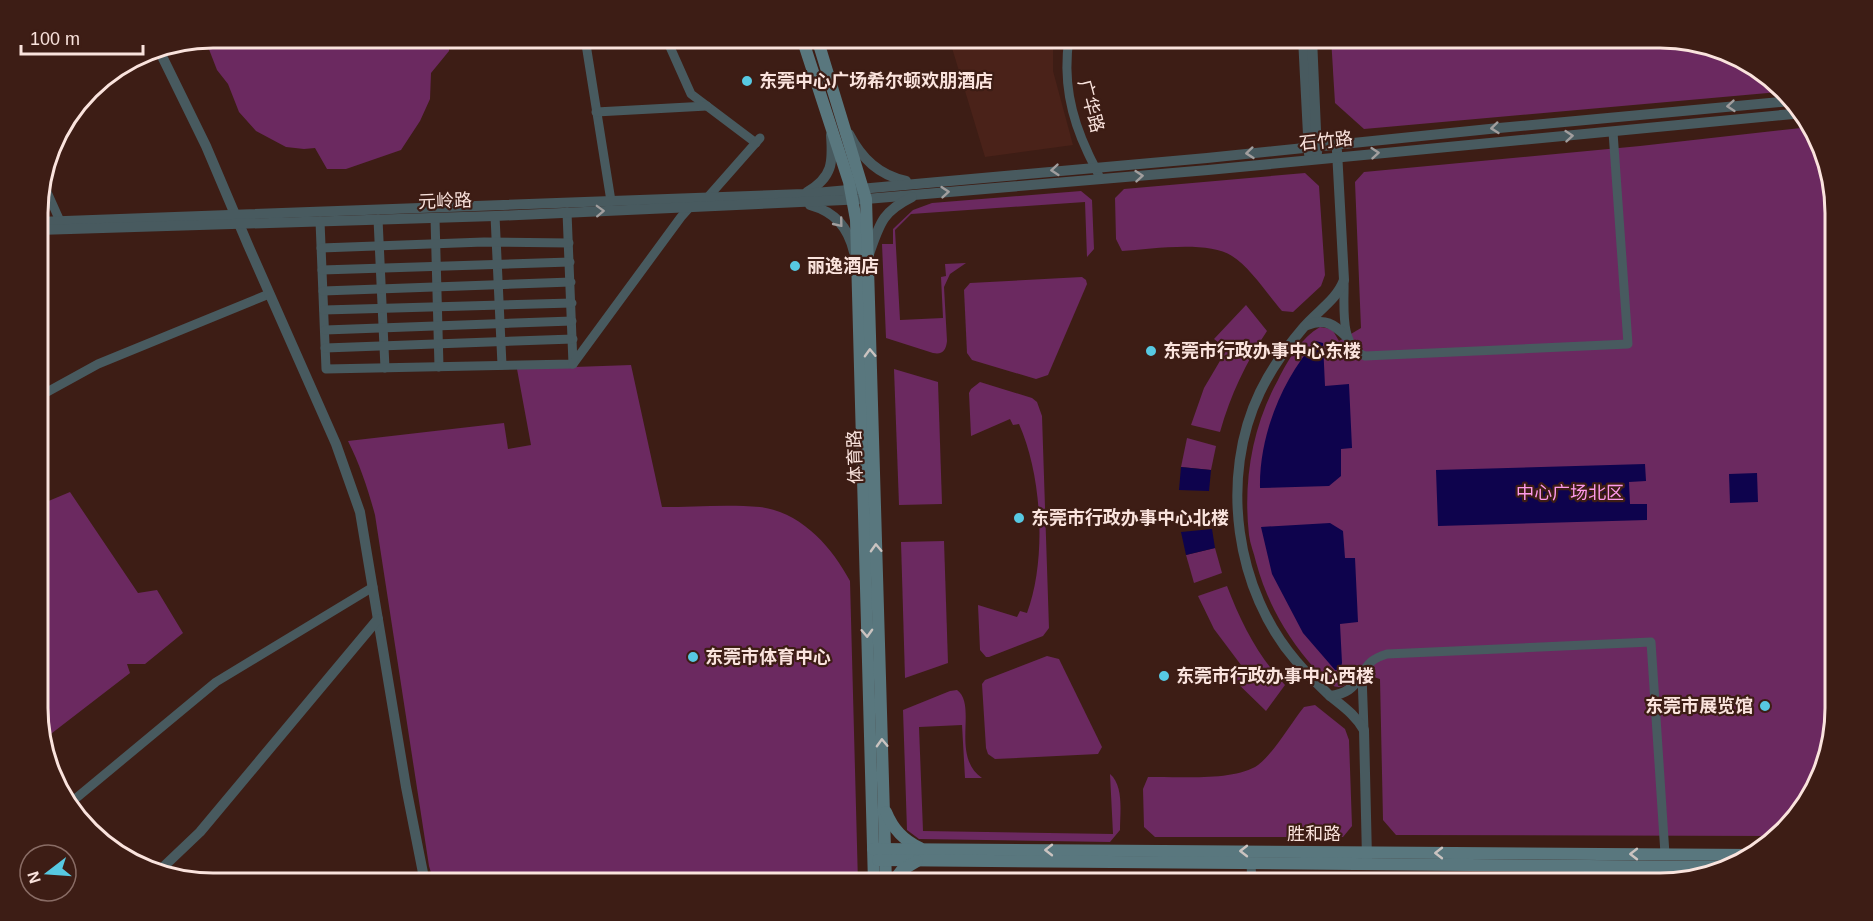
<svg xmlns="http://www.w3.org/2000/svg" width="1873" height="921" font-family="Helvetica,'Noto Sans SC',sans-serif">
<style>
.built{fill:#4a2219}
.green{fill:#6b2960}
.water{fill:#0e034d}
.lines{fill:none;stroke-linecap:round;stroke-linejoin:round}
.minor{stroke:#485a5f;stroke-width:9}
.tertiary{stroke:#485a5f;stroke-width:10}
.secondary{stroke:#59777e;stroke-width:12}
.oneway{stroke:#a19e9e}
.oneway2{stroke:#cac3c0}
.poi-dot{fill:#57c9e2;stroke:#3d1d15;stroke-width:2}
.labels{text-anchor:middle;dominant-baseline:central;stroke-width:4.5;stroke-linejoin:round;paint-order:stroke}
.poi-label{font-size:18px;font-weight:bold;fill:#fae3dd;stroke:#3d1d15;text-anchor:start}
.street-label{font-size:18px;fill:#fae3dd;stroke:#3d1d15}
.park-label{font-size:18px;fill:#fd99e9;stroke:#3d1d15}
.rim{fill:none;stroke:#fae3dd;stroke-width:3}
</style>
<rect width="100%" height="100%" fill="#3d1d15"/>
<path class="built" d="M 949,38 L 1053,38 L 1053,71 L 1073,145 L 985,157 Z"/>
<g class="green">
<path d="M 213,38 L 449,38 L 449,51 L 431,73 L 430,99 L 420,121 L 401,150 L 346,169 L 327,169 L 315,148 L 304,149 L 286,147 L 256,131 L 239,112 L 228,84 L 217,70 L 205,39 Z"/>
<path d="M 1331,38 L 1660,38 L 1737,55 L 1779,92 L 1364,129 L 1335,103 Z"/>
<path d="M 1810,127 L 1834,190 L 1835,708 L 1818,785 L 1773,836 L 1396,835 L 1383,820 L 1380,679 L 1354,671 C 1351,677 1348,686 1340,687 C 1329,688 1321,676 1315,669 C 1287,637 1267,603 1256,562 C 1254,553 1250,544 1249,535 C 1243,482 1252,427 1278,380 C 1288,360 1301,338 1320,327 L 1332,329 L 1339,341 L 1361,328 L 1355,182 L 1364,172 L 1640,146 Z"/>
<path d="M 1305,173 L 1319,186 L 1325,275 L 1321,286 L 1293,312 L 1282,311 C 1268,295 1249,266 1232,256 C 1208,240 1151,249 1122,251 L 1116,239 L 1115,198 L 1124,189 Z"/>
<path d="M 1081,191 L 1092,200 L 1094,249 L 1087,257 L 1085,202 L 911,214 L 895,230 L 900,320 L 943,318 L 941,277 L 946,276 L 945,264 L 966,263 L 950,274 L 944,287 L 947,341 C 946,350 943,355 933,353 L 886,338 L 882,244 L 893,244 L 893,229 L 913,210 L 932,203 Z"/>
<path d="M 1082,277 L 1086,280 L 1087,284 L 1048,375 L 1036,379 L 972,360 L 967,353 L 964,290 L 970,283 Z"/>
<path d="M 1246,305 L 1267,331 C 1245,364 1231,394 1220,432 L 1191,425 L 1204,388 L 1227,349 L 1214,339 Z"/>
<path d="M 631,365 L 662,507 C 693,507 728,504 760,507 C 801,512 832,547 850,581 L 858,883 L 434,883 L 429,866 L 375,515 C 368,489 360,465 348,441 L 504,423 L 508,449 L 531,445 L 517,369 Z"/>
<path d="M 894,369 L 938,382 L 942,504 L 899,505 Z"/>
<path d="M 980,382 L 1032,398 L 1037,402 L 1042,416 L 1049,628 L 1043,636 L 989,657 L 986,657 L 980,650 L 978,605 L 1017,617 L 1020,611 L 1027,613 C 1047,560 1042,475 1019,424 L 1013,425 L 1010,419 L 971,436 L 969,393 L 971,389 Z"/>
<path d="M 1187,438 L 1216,446 L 1211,470 L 1181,467 Z"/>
<path d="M 70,492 L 138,593 L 157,590 L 183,633 L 145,664 L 127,664 L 130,673 L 43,740 L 39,731 L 39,505 Z"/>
<path d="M 944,541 L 948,663 L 905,678 L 901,542 Z"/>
<path d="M 1215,548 L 1222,573 L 1194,583 L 1186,555 Z"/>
<path d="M 1227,586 C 1241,623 1258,656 1285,685 L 1266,711 L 1230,676 L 1241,665 L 1214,629 L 1198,596 Z"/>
<path d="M 1047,656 L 1059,659 L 1102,747 L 1098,754 L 995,759 L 988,754 L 986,748 L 982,684 L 985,680 Z"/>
<path d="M 957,690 C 978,705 950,756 982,778 L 965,778 L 962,725 L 919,727 L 923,831 L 1113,834 L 1110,774 C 1124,786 1120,812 1120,830 L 1110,842 L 919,839 L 907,830 L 903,710 L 950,691 Z"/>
<path d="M 1315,705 L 1345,729 L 1349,740 L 1352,826 L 1343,837 L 1155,837 L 1144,827 L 1143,789 L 1148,777 C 1177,776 1234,782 1258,765 C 1274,753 1291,723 1304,707 Z"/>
</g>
<g class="water">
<path d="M 1316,341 L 1323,343 L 1325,386 L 1349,384 L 1352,448 L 1341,449 L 1341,476 L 1329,486 L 1260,488 C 1259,436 1282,379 1316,341 Z"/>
<path d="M 1645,464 L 1646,481 L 1629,482 L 1630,504 L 1647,504 L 1647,520 L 1438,526 L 1436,470 Z"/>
<path d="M 1181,467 L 1211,470 L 1209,491 L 1179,490 Z"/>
<path d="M 1757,473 L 1758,502 L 1730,503 L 1729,474 Z"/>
<path d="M 1330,523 L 1343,531 L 1345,558 L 1355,558 L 1358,622 L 1340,624 L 1342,663 L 1341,667 L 1338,670 L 1335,670 L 1303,633 L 1293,614 L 1272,574 L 1261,527 Z"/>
<path d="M 1212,529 L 1215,548 L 1186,555 L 1181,532 Z"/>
</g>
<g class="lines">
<g class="minor">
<path d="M 585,38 L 611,201"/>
<path d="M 666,38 L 691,94 L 756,143"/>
<path d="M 1069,38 C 1063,79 1070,115 1088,153 C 1092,162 1097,170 1100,179"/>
<path d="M 596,112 L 707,106"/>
<path d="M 43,183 L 60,221"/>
<path d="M 708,197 L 760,138"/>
<path d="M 495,216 L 502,365"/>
<path d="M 435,218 L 439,367"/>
<path d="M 378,219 L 385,368"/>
<path d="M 320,221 L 326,369 L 573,364 L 567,212"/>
<path d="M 321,248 L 484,242 L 569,243"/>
<path d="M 322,270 L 570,262"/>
<path d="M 1344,280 C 1345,303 1338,346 1365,356 L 1628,344 L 1613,132"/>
<path d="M 323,291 L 571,282"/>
<path d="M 324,310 L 572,303"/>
<path d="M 325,330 L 572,321"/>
<path d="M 325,348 L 573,339"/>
<path d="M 573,364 L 681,217 L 689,208"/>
<path d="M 38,397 L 98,364 L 269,294"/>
<path d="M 1364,730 L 1362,675 C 1367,663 1374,658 1387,654 L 1651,642 L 1665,854"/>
<path d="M 69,804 L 216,682 L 373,587"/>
<path d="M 1251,864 L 1252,883"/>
</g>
<g class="tertiary">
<path d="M 1303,38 L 1309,154"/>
<path d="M 1312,38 L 1317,153"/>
<path d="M 158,48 L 206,146 L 248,245 L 336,444 L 360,512 L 406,787 L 425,883"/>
<path d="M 849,134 C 862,159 879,175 906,181"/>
<path d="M 1337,151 L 1344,280 C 1337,300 1316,312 1303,328 C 1286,348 1271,369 1260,392 C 1219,477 1235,591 1297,662 C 1307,674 1318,684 1329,695 C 1342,706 1355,714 1364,730 L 1367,858"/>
<path d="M 807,192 C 833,177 833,162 831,135"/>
<path d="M 810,205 C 835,212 848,227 854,252"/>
<path d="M 38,222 L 804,194 L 1207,158 L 1499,128 L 1790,101"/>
<path d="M 38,230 L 495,216 L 866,199 L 1208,170 L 1803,113"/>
<path d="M 869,254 C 880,223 882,212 912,197"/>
<path d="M 1307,325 C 1325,318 1334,324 1347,337"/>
<path d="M 1330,696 C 1346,694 1353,688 1362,675"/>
<path d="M 159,871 L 200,832 L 378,619"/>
</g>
<g class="secondary">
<path d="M 802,38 L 849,182 L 856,220 L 874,883"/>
<path d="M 817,38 L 866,199 L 886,883"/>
<path d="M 886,812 C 893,829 903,840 920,848"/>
<path d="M 873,849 L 1755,855"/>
<path d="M 878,860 L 1719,867"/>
<path d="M 892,883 L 902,870 L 917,861"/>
</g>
</g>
<defs><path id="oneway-chevron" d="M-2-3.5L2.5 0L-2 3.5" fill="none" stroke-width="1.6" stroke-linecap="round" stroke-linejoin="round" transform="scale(1.5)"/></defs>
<g class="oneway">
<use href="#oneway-chevron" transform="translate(1731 106) rotate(175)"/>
<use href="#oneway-chevron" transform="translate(1495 128) rotate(174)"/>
<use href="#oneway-chevron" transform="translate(1569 136) rotate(-5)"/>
<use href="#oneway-chevron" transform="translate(1250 153) rotate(174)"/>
<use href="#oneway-chevron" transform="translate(1375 153) rotate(-5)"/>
<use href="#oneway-chevron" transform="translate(1055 170) rotate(175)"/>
<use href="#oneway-chevron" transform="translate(1139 176) rotate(-5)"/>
<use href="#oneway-chevron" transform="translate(945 192) rotate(-5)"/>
<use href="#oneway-chevron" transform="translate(600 211) rotate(-2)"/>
<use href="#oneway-chevron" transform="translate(839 223) rotate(51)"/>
</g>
<g class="oneway2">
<use href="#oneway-chevron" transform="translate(870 353) rotate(-92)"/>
<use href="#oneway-chevron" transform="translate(876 548) rotate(-92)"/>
<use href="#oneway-chevron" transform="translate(867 633) rotate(88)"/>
<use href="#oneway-chevron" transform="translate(882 743) rotate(-92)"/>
<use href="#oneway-chevron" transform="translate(1049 850) rotate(-180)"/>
<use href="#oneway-chevron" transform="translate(1244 851) rotate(-180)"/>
<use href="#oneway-chevron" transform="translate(1439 853) rotate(-180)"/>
<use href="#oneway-chevron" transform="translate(1634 854) rotate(-180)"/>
</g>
<g class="poi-dot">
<circle cx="747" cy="81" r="6"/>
<circle cx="795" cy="266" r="6"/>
<circle cx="1151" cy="351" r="6"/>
<circle cx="1019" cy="518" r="6"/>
<circle cx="693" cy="657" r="6"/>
<circle cx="1164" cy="676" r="6"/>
<circle cx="1765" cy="706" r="6"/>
</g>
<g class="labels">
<g class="poi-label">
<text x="759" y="81">东莞中心广场希尔顿欢朋酒店</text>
<text x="807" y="266">丽逸酒店</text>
<text x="1163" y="351">东莞市行政办事中心东楼</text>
<text x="1031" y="518">东莞市行政办事中心北楼</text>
<text x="705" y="657">东莞市体育中心</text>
<text x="1176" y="676">东莞市行政办事中心西楼</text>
<text x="1753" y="706" text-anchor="end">东莞市展览馆</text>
</g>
<g class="street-label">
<text transform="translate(1091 106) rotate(75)">广华路</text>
<text transform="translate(1326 141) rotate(-6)">石竹路</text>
<text transform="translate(445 201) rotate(-2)">元岭路</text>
<text transform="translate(855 457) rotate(-92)">体育路</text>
<text x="1314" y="834">胜和路</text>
</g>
<g class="park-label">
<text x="1570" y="493">中心广场北区</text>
</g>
</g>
<path d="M0 0H1873V921H0ZM213 48H1660A165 165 0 0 1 1825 213V708A165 165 0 0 1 1660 873H213A165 165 0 0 1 48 708V213A165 165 0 0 1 213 48Z" fill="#3d1d15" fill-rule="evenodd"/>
<path class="rim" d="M213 48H1660A165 165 0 0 1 1825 213V708A165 165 0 0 1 1660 873H213A165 165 0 0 1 48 708V213A165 165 0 0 1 213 48Z"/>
<g transform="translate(48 873) rotate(253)"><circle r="28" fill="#3d1d15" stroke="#896c65" stroke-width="1.5"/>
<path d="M0-4.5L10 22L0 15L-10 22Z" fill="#57c9e2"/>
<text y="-9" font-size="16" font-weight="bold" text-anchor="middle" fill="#fae3dd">N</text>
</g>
<path d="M21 45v9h122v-9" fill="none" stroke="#fae3dd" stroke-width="3"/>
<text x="30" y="45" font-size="18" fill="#fae3dd" stroke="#3d1d15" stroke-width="4.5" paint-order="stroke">100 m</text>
</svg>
